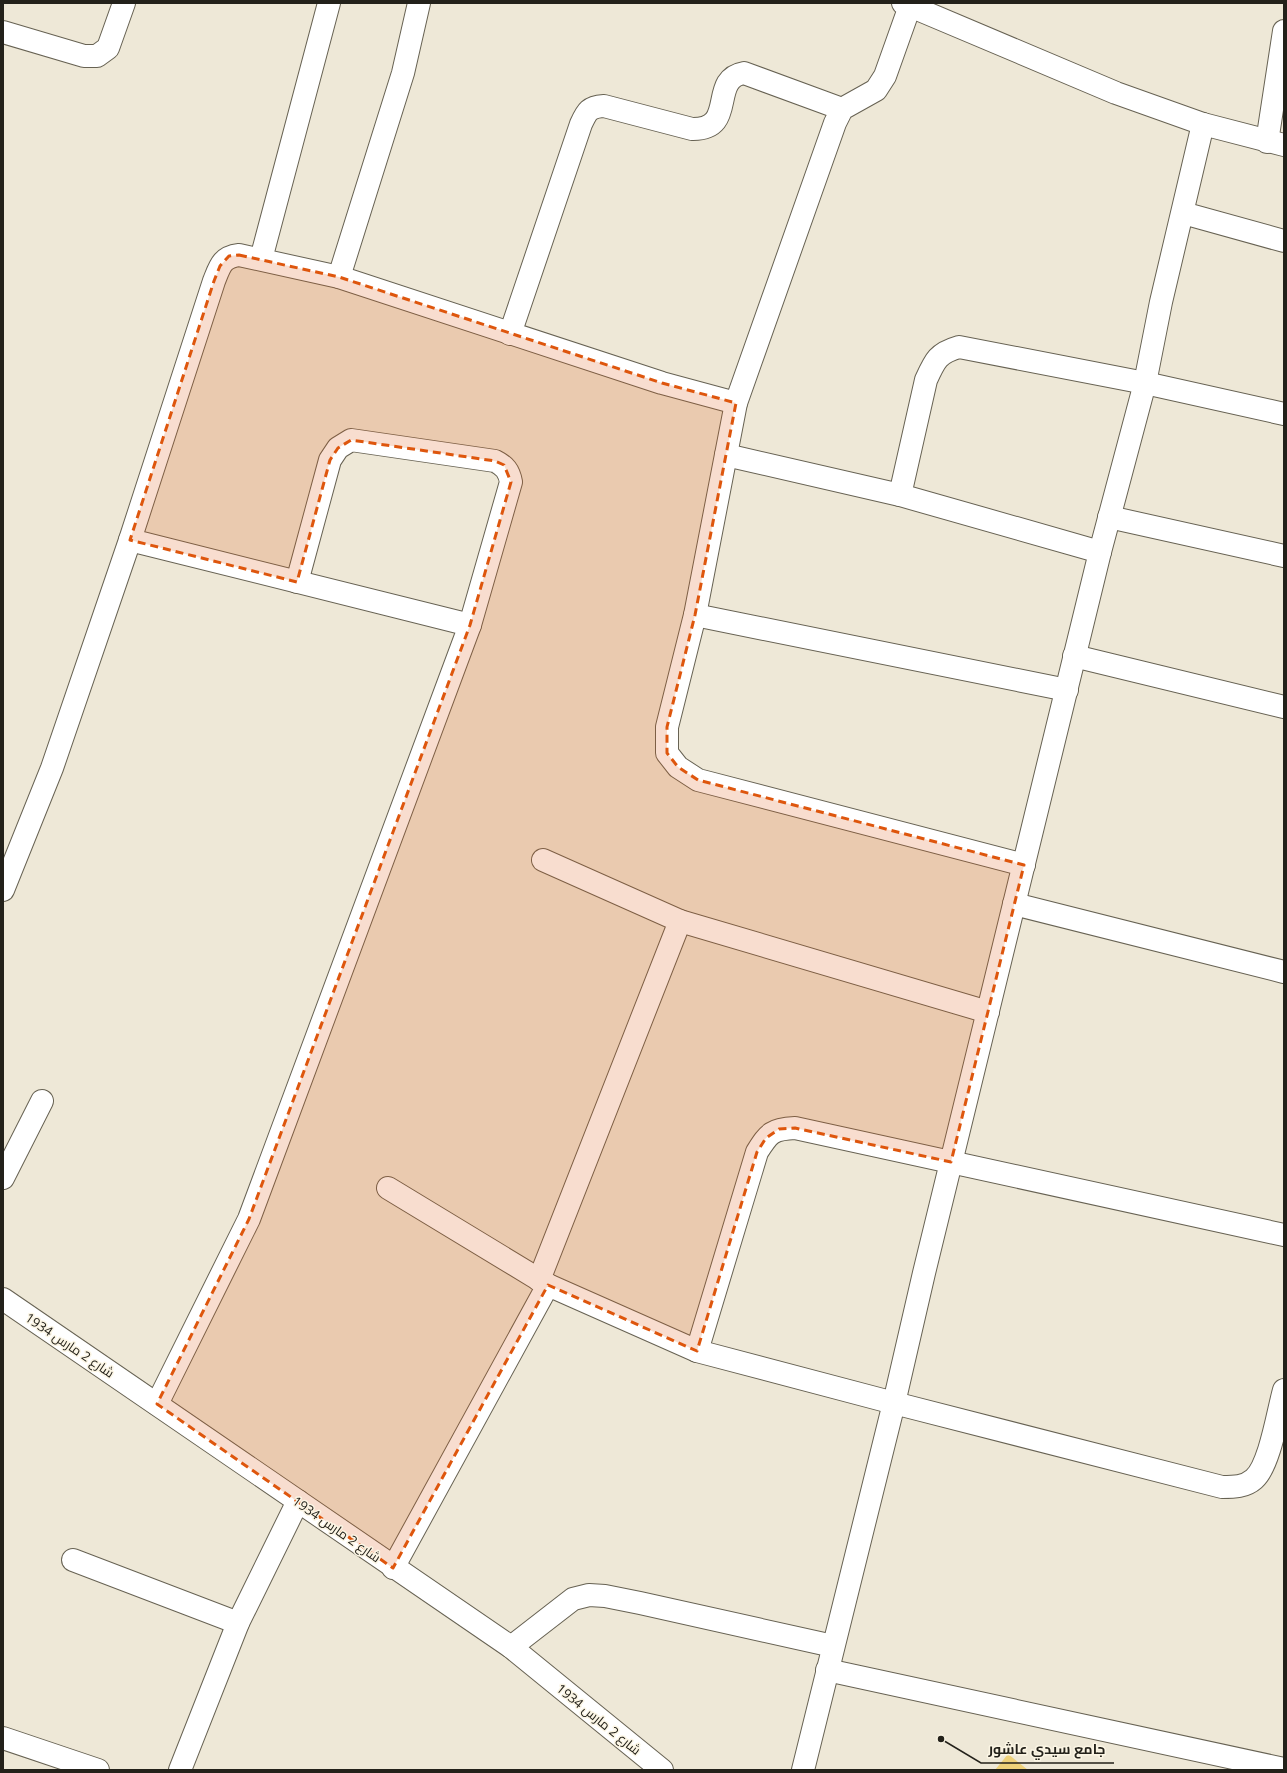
<svg xmlns="http://www.w3.org/2000/svg" width="1287" height="1773" font-family="'Open Sans',Cairo,sans-serif">
<style>
.building{fill:#eed179}
.lines{fill:none;stroke-linecap:round;stroke-linejoin:round}
.minor-casing{stroke:#676253;stroke-width:24}
.minor{stroke:#fff;stroke-width:22}
.marked{fill:#de560d;fill-opacity:0.2;stroke:#de560d;stroke-width:3;stroke-dasharray:8 5;stroke-linejoin:round}
.labels{text-anchor:middle;dominant-baseline:central;stroke-width:3;stroke-linejoin:round;paint-order:stroke}
.street-label{font-size:13px;fill:#23211a;stroke:#fbf5e4}
.leader{fill:none;stroke:#23211a;stroke-width:1.5}
.callout-dot{fill:#23211a;stroke:#fbf5e4;stroke-width:1.5}
.callout-label{font-size:14px;text-anchor:middle;font-weight:bold;fill:#23211a;stroke:#fbf5e4;stroke-width:3;stroke-linejoin:round;paint-order:stroke}
</style>
<rect width="100%" height="100%" fill="#eee8d7"/>
<path class="building" d="M 1008,1754 L 1028,1770 L 995,1770 Z"/>
<g class="lines">
<defs>
<g id="minor">
<path d="M 903,3 L 1116,93 L 1203,124 L 1284,145"/>
<path d="M 911,3 L 885,76 L 876,90 L 842,109 L 835,123 L 736,403 L 695,615 L 667,727 L 667,753 L 678,767 L 698,780 L 1024,865"/>
<path d="M 3,32 L 84,56 L 97,56 L 108,48 L 124,3"/>
<path d="M 1267,142 L 1284,31"/>
<path d="M 1183,213 L 1284,241"/>
<path d="M 261,259 L 329,3"/>
<path d="M 339,277 L 403,73 L 419,3"/>
<path d="M 510,334 L 581,124 C 587,111 589,107 604,106 L 692,129 C 738,130 708,79 744,73 L 842,109"/>
<path d="M 726,455 L 900,495 L 1100,552"/>
<path d="M 900,495 L 926,380 C 935,360 938,353 959,347 L 1145,383 L 1284,414"/>
<path d="M 1109,517 L 1284,556"/>
<path d="M 130,540 L 470,625"/>
<path d="M 695,615 L 1067,690"/>
<path d="M 1074,656 L 1284,707"/>
<path d="M 543,860 L 680,921 L 988,1012"/>
<path d="M 3,890 L 52,768 L 130,540 L 214,281 C 220,266 222,257 239,255 L 339,277 L 662,383 L 736,403"/>
<path d="M 1014,904 L 1284,972"/>
<path d="M 3,1178 L 42,1101"/>
<path d="M 388,1188 L 548,1285 L 697,1351 L 894,1403 L 1222,1487 C 1234,1487 1245,1487 1254,1479 C 1270,1465 1278,1411 1284,1390"/>
<path d="M 539,1280 L 680,921"/>
<path d="M 3,1299 L 511,1647 L 662,1770"/>
<path d="M 697,1351 L 757,1152 C 769,1133 772,1129 795,1128 L 1284,1235"/>
<path d="M 157,1404 L 249,1219 L 470,625 L 511,482 C 509,471 505,466 495,461 L 351,440 L 338,448 L 330,460 L 297,582"/>
<path d="M 73,1560 L 238,1623"/>
<path d="M 393,1568 L 548,1285"/>
<path d="M 511,1647 L 573,1599 L 589,1595 L 605,1596 L 640,1603 L 833,1646"/>
<path d="M 827,1670 L 1284,1769"/>
<path d="M 3,1738 L 98,1770"/>
<path d="M 180,1770 L 238,1623 L 298,1501"/>
<path d="M 803,1770 L 894,1403 L 924,1273 L 1100,552 L 1145,383 L 1161,302 L 1203,124"/>
</g>
</defs>
<use href="#minor" class="minor-casing"/>
<use href="#minor" class="minor"/>
</g>
<path class="marked" d="M 239,255 L 339,277 L 662,383 L 736,403 L 695,615 L 667,727 L 667,753 L 678,767 L 698,780 L 1024,865 L 951,1162 L 795,1128 L 779,1129 L 766,1138 L 757,1152 L 697,1351 L 548,1285 L 393,1568 L 157,1404 L 249,1219 L 470,625 L 511,482 L 504,465 L 495,461 L 351,440 L 338,448 L 330,460 L 297,582 L 130,540 L 214,281 L 220,266 L 229,256 Z"/>
<g class="labels">
<g class="street-label">
<text transform="translate(70 1345) rotate(34)">شارع 2 مارس 1934</text>
<text transform="translate(337 1529) rotate(35)">شارع 2 مارس 1934</text>
<text transform="translate(599 1719) rotate(39)">شارع 2 مارس 1934</text>
</g>
</g>
<path class="leader" d="M941 1739L981 1763H1114"/>
<circle class="callout-dot" cx="941" cy="1739" r="4"/>
<g class="callout-label">
<text x="1047" y="1754">جامع سيدي عاشور</text>
</g>
<rect width="1287" height="1773" fill="none" stroke="#23211a" stroke-width="8"/>
</svg>
